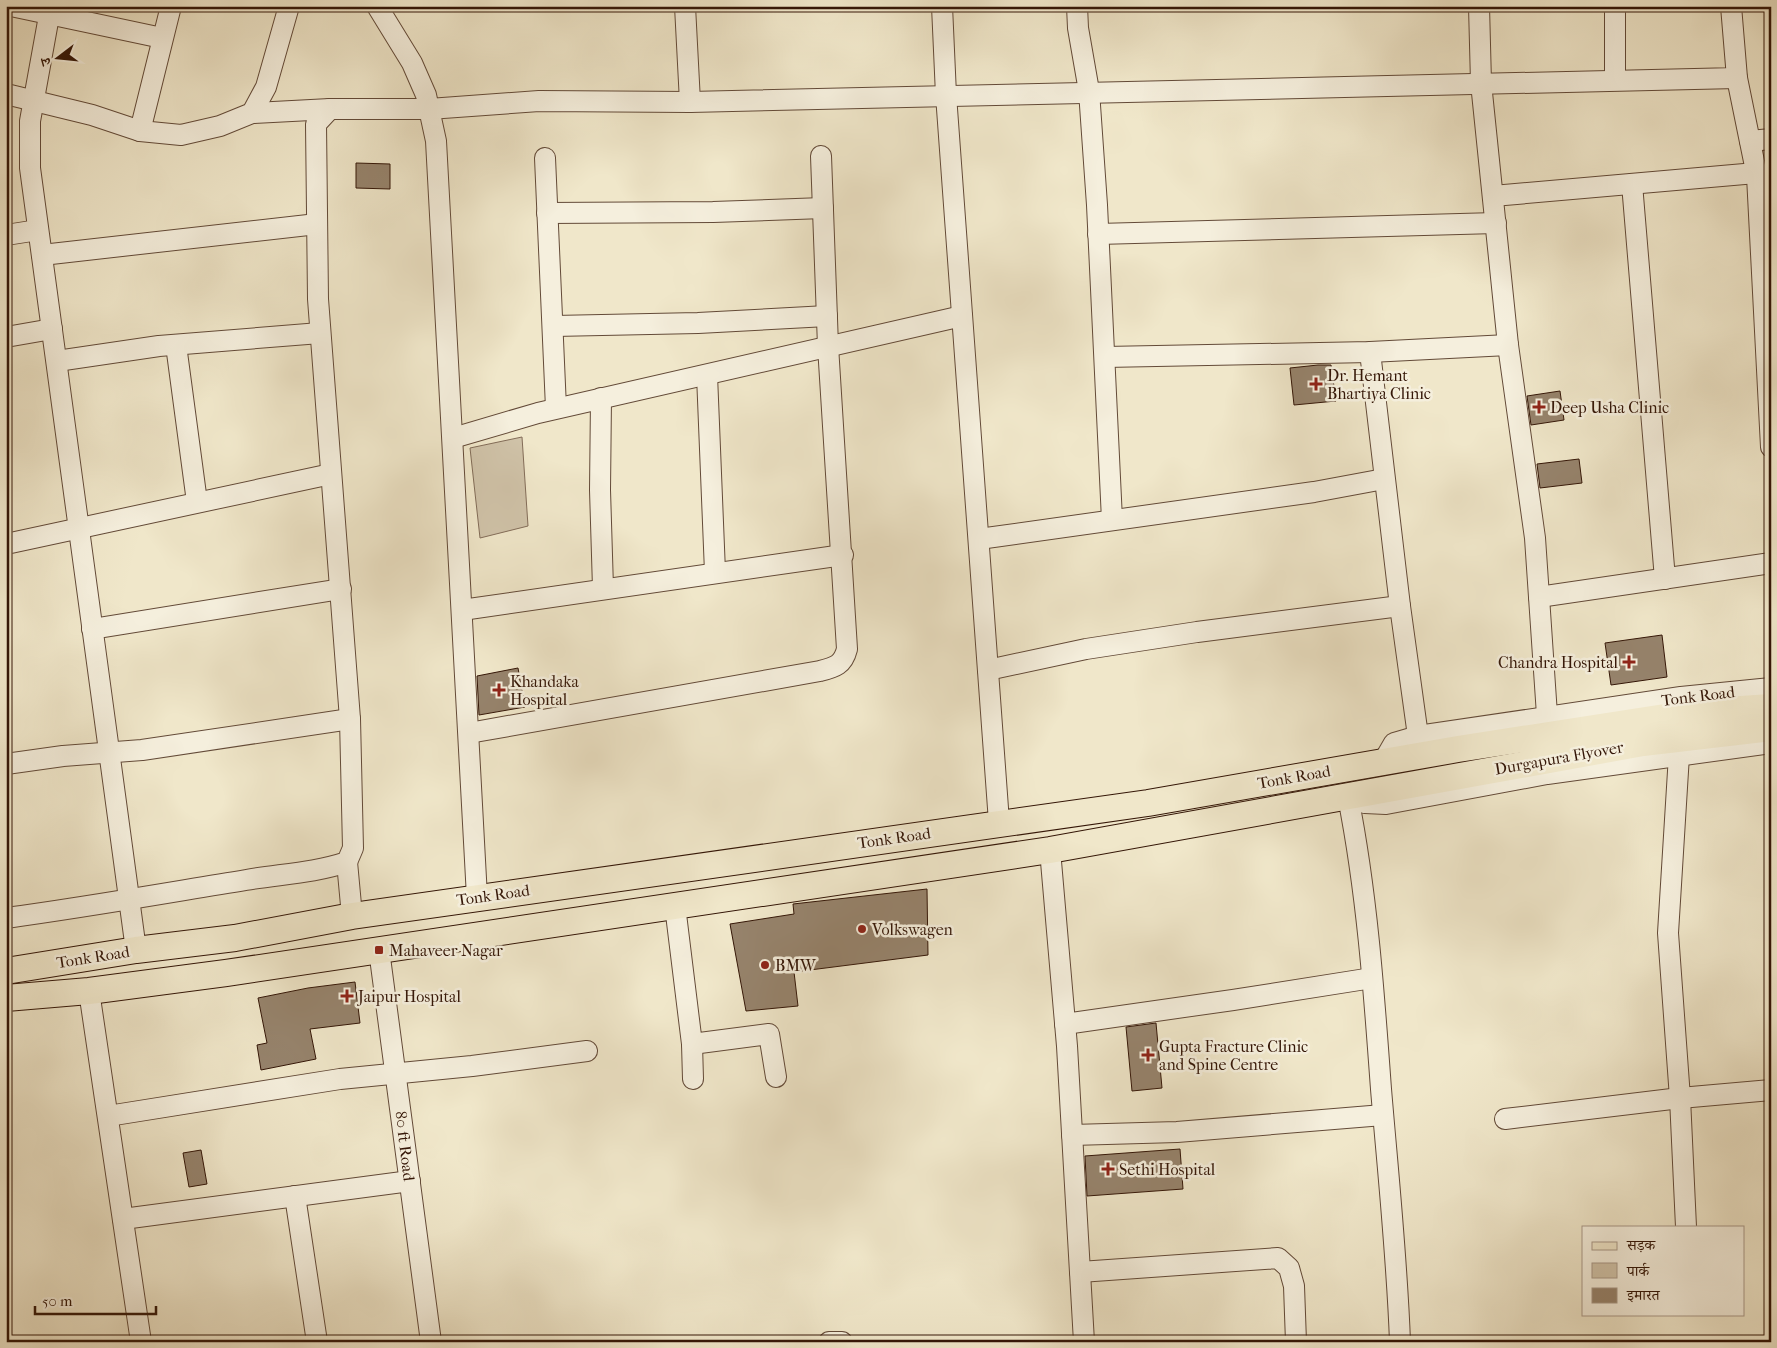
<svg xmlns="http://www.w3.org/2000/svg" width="1777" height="1348" font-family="'IM FELL French Canon','Noto Serif Devanagari',serif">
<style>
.green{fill:#d0c3a9;stroke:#826c58}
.building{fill:#96836c;stroke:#341607}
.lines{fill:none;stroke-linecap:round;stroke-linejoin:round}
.minor-casing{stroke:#634a38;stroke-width:22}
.major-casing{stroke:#341607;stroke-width:28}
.minor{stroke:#f5efdd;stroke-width:20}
.major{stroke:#f0e7ca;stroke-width:26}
.poi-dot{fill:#8f2418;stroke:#f5efdd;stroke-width:2}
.labels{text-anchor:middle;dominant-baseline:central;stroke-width:5;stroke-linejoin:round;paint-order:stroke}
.poi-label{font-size:16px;fill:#341607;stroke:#f5efdd;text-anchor:start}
.street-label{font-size:16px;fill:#341607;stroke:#f5efdd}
</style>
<rect width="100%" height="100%" fill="#f0e7ca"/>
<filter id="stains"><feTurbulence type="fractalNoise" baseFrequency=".004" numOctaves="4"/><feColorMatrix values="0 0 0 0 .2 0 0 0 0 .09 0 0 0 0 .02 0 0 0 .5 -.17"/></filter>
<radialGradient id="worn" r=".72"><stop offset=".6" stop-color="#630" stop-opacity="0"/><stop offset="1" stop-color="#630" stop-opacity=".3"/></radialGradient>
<path class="green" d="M 522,437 L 528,526 L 480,538 L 470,448 Z"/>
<g class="building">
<path d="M 356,163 L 390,164 L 390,189 L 356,188 Z"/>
<path d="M 1318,365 L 1331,365 L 1336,401 L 1294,405 L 1290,368 Z"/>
<path d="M 1560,391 L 1564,420 L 1531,425 L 1527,396 Z"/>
<path d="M 1579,459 L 1582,483 L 1540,488 L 1537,464 Z"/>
<path d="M 1662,635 L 1667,677 L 1611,685 L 1605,643 Z"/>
<path d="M 518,668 L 525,707 L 479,715 L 477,676 Z"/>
<path d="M 927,889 L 928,955 L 794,972 L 798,1006 L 746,1011 L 730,924 L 794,914 L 793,904 Z"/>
<path d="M 355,982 L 360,1023 L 310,1029 L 316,1059 L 261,1070 L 257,1045 L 267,1043 L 258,998 L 308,988 Z"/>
<path d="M 1156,1023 L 1162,1088 L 1132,1091 L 1126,1027 Z"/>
<path d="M 1180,1149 L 1183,1189 L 1087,1196 L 1085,1156 Z"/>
<path d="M 201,1150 L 207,1184 L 189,1187 L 183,1153 Z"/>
</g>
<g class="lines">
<defs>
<g id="minor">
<path d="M 11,6 L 162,38"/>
<path d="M 377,6 L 412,63 L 426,95 L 436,141 L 477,897"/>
<path d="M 685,6 L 690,102"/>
<path d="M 942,6 L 946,95 L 999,822"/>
<path d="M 1077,6 L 1078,28 L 1089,91 L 1097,205 L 1112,520"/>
<path d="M 1479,6 L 1481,83 L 1508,345 L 1535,538 L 1547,715"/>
<path d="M 1615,6 L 1615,80"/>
<path d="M 49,16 L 30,121 L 30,168 L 136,950"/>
<path d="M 1737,78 L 1757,176 L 1771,447"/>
<path d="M 6,94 L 92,115 L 140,131 L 181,135 L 220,126 L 252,113 L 266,87 L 289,6"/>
<path d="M 252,113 L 330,109"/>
<path d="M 140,131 L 171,6"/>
<path d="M 1750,141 L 1771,139"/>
<path d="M 545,158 L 556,408"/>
<path d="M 1632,184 L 1665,579"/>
<path d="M 1493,196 L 1756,173"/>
<path d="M 547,213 L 713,212 L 823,208"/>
<path d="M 1098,234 L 1496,223"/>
<path d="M 6,235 L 38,230"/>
<path d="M 42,255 L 317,224"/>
<path d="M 554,326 L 698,323 L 827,316"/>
<path d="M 6,337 L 52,329"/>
<path d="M 176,345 L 197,502"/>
<path d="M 1370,352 L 1400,606 L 1418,736"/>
<path d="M 1105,357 L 1370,352 L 1508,345"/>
<path d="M 57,361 L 159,346 L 320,333"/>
<path d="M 707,375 L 715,572"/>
<path d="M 601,398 L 600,490 L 603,588"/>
<path d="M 453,438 L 538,413 L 962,316"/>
<path d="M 979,539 L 1314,492 L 1384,479"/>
<path d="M 6,544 L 331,474"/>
<path d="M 1539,597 L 1771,563"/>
<path d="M 462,610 L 843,555"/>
<path d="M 92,629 L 341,589"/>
<path d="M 988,670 L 1086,649 L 1197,632 L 1400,606"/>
<path d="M 469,733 L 820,671 C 835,667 843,665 847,649 L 828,346 L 821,156"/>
<path d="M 1679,755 L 1668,933 L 1680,1098 L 1686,1227"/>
<path d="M 1383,762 L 1394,743 L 1418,736 L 1681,697 L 1771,688"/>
<path d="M 6,764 L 63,756 L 142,750 L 350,719"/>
<path d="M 1348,797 C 1367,893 1374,992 1381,1089 C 1388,1173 1397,1257 1400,1342"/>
<path d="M 1354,799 L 1365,803 L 1386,804 L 1547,774 L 1771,743"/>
<path d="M 1050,850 L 1067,1046 L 1084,1342"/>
<path d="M 347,862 L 352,916"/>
<path d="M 675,906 L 692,1044 L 769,1034 L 776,1077"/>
<path d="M 6,918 C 87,907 166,893 246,880 C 281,874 314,873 347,862 L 353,848 L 350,719 L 318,299 L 316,124 L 330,109 L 429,109 L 539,101 L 690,102 L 1737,78 L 1731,6"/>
<path d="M 379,950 L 431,1342"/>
<path d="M 89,991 L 141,1342"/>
<path d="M 1065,1024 L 1233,1000 L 1372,978"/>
<path d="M 692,1044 L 693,1079"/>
<path d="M 108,1116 L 340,1079 L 472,1066 L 587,1051"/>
<path d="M 1505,1119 L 1680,1098 L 1771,1090"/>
<path d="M 1072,1135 L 1177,1132 L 1383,1115"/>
<path d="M 295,1196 L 317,1342"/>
<path d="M 123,1219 L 410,1181"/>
<path d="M 1080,1272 L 1278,1258 L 1289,1268 L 1294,1286 L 1296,1342"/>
<path d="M 829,1342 L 842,1342"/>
</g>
<g id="major">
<path d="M 6,971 L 136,950 L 235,938 L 352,916 L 1148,803 L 1458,749 L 1697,712 L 1771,707"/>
<path d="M 6,998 L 89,991 L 226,973 L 1050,850 L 1643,743 L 1771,728"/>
</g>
</defs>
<use href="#minor" class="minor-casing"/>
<use href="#major" class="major-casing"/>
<use href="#minor" class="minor"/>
<use href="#major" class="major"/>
</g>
<g class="poi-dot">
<path d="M1313.5 376.5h5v5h5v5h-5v5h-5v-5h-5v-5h5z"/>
<path d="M1536.5 399.5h5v5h5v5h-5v5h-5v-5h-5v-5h5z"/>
<path d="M1626.5 654.5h5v5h5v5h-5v5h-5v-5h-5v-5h5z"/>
<path d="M496.5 682.5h5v5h5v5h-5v5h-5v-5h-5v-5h5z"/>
<circle cx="862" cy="929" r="5"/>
<rect x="374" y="945" width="10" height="10" rx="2.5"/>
<circle cx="765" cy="965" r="5"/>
<path d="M344.5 988.5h5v5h5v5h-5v5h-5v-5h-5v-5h5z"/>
<path d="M1145.5 1047.5h5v5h5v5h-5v5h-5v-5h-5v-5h5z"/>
<path d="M1105.5 1161.5h5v5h5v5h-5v5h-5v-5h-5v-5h5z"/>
</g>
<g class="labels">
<g class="poi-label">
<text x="1327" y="375">Dr. Hemant<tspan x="1327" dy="18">Bhartiya Clinic</tspan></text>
<text x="1550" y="407">Deep Usha Clinic</text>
<text x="1618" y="662" text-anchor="end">Chandra Hospital</text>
<text x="510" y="681">Khandaka<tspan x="510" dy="18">Hospital</tspan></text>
<text x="872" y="929">Volkswagen</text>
<text x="389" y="950">Mahaveer Nagar</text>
<text x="775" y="965">BMW</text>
<text x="358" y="996">Jaipur Hospital</text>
<text x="1159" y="1046">Gupta Fracture Clinic<tspan x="1159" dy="18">and Spine Centre</tspan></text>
<text x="1119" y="1169">Sethi Hospital</text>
</g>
<g class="street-label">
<text transform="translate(1698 696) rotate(-7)">Tonk Road</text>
<text transform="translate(1559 758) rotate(-10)">Durgapura Flyover</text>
<text transform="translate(1294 777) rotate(-10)">Tonk Road</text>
<text transform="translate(894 838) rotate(-8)">Tonk Road</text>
<text transform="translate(493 895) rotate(-8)">Tonk Road</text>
<text transform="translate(93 957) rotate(-9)">Tonk Road</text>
<text transform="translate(405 1146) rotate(83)">80 ft Road</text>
</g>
</g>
<rect width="1777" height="1348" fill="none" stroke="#f0e7ca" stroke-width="25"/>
<rect x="8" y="8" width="1762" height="1333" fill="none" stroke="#341607" stroke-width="2.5"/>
<rect x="12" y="12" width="1752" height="1323" fill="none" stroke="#341607"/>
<rect x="1582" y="1226" width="162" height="90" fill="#f5efdd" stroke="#a89887"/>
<rect x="1592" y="1242" width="25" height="8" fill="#f0e7ca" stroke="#a89887"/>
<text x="1627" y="1250" font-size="15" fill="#341607">सड़क</text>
<rect x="1592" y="1263" width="25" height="15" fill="#d0c3a9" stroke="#a89887"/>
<text x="1627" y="1276" font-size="15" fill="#341607">पार्क</text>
<rect x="1592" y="1288" width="25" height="15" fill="#96836c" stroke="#a89887"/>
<text x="1627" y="1300" font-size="15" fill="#341607">इमारत</text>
<g transform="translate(58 58) rotate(254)" stroke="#f5efdd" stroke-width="4" paint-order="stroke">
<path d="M0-4L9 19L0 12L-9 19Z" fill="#341607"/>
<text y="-8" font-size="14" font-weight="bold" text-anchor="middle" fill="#341607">उ</text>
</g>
<path d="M35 1306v8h121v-8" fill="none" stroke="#341607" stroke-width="2.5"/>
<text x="42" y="1306" font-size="15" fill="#341607" stroke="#f5efdd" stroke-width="4" paint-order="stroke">50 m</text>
<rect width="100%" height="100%" filter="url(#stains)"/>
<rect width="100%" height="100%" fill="url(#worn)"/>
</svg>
